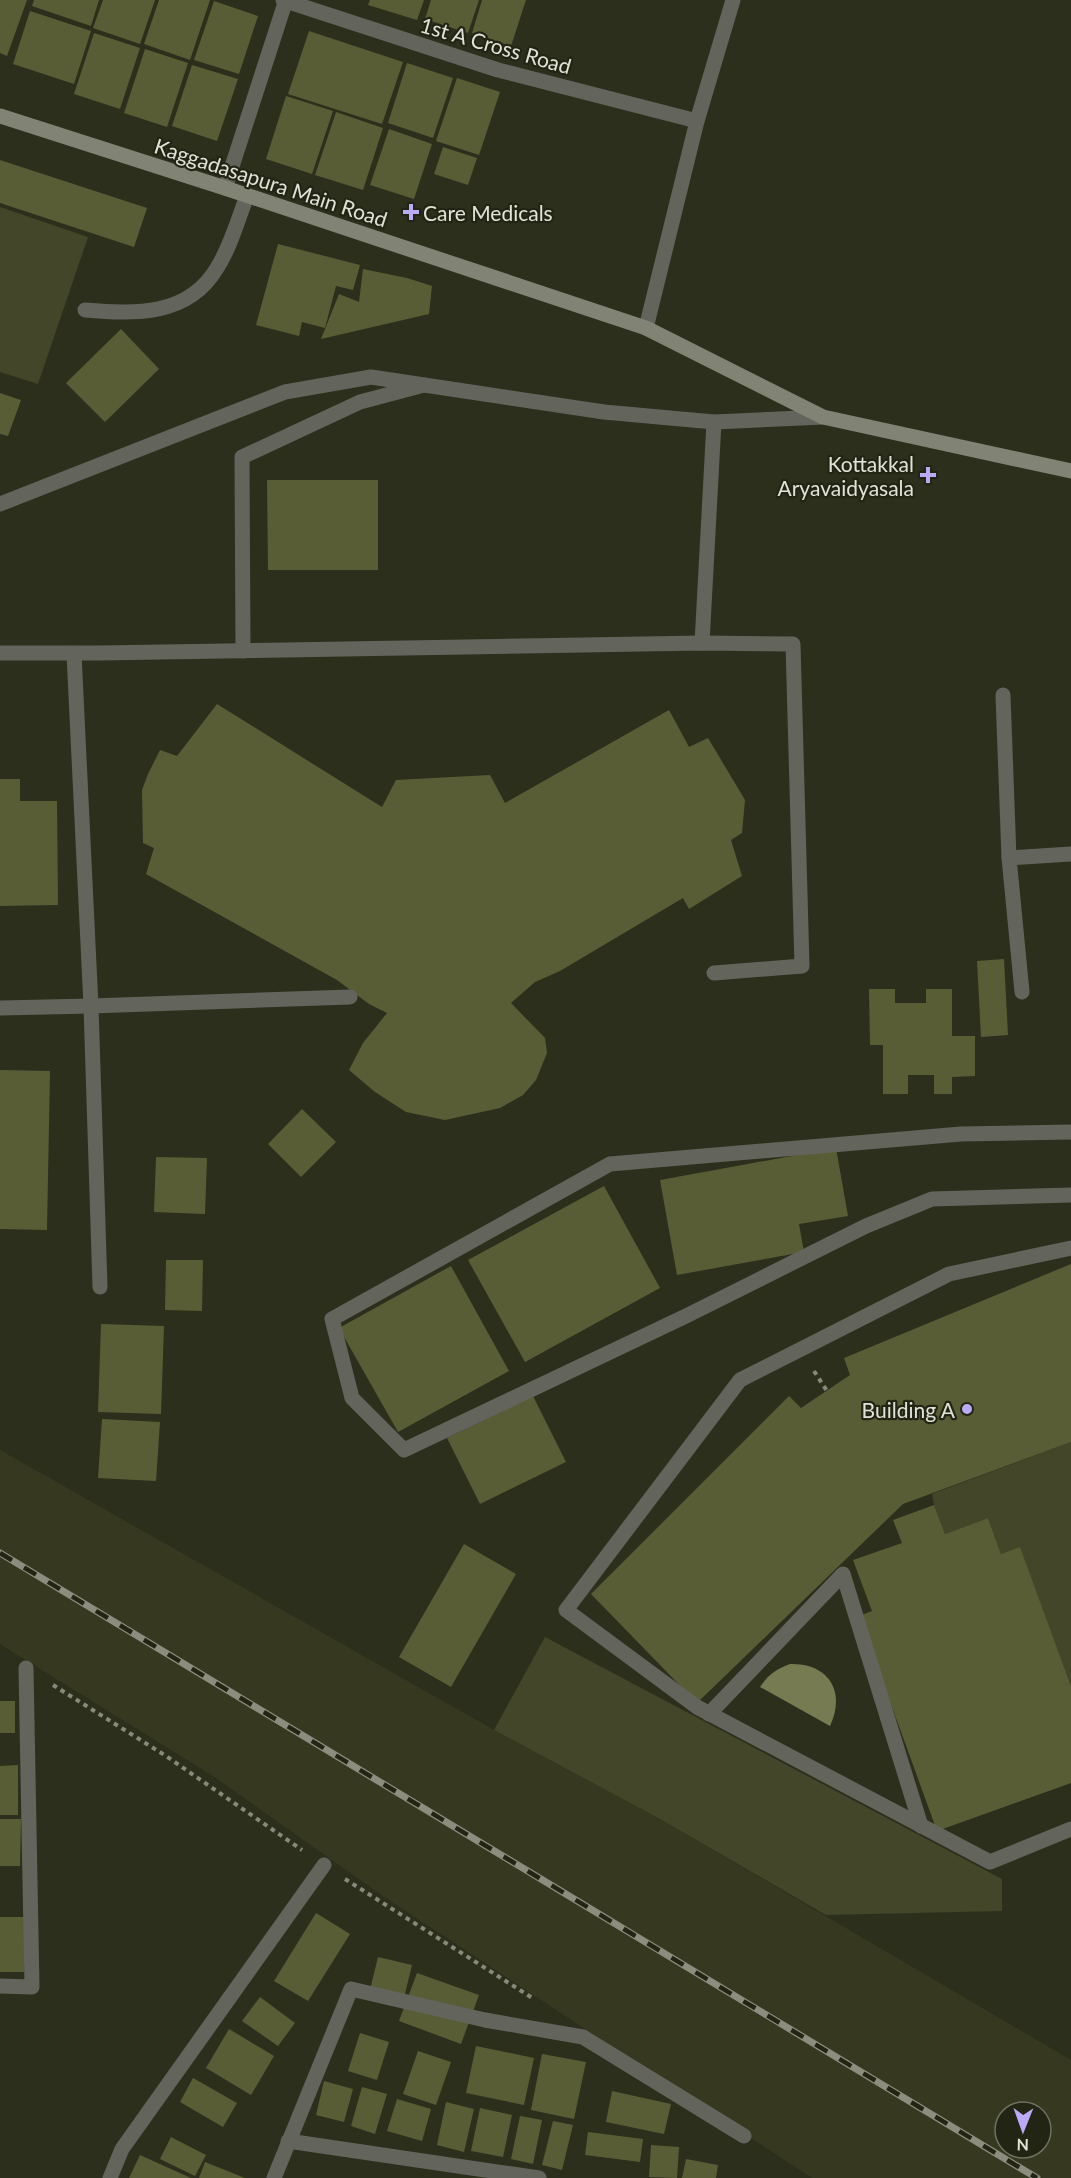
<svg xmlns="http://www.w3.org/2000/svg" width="1071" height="2178" font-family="Lato,sans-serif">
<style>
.built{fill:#363920;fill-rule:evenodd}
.green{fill:#434629}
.water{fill:#767b52}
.building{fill:#595d35}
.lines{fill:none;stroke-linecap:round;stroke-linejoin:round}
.path{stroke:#87897a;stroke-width:4;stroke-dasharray:4.5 4.5;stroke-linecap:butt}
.lane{stroke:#63645c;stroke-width:15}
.street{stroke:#63645c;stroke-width:15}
.secondary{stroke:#818375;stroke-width:15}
.rail-casing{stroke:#8c8d7f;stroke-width:7}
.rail{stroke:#232514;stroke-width:4.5;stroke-dasharray:14;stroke-linecap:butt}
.poi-dot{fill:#bbaaf6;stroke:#232514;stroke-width:2}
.labels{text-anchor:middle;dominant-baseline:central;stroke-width:4.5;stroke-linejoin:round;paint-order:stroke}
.street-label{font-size:21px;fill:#e2e3d8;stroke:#232514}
.poi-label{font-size:21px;fill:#e2e3d8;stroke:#232514;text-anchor:end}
</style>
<rect width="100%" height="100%" fill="#2d2f1d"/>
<path class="built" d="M 0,1450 L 494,1730 L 660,1819 L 1071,2060 L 1071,2178 L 812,2178 L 383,1896 L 213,1776 L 0,1644 ZM 1005,2112 L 1041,2112 L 1041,2148 L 1005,2148 Z"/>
<g class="green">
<path d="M 0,207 L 88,237 L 38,384 L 0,372 Z"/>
<path d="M 1071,1442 L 1071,1686 L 1020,1548 L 1001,1554 L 988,1518 L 945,1534 L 934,1505 L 932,1494 Z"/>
<path d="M 545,1637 L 1002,1879 L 1002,1911 L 826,1915 L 660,1819 L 494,1730 Z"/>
</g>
<path class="water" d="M 790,1664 C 829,1663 846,1692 830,1726 L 760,1687 C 768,1675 776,1669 790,1664 Z"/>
<g class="building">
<path d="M 0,0 L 27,0 L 7,56 L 0,53 Z"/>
<path d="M 34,0 L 99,0 L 91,26 L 32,6 Z"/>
<path d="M 103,0 L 155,0 L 140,44 L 93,28 Z"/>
<path d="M 159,0 L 210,0 L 190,60 L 144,44 Z"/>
<path d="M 370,0 L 424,0 L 417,20 L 368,5 Z"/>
<path d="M 431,0 L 479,0 L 468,33 L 425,19 Z"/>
<path d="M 482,0 L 526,0 L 511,46 L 472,33 Z"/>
<path d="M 214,1 L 258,16 L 239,74 L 194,60 Z"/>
<path d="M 30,11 L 91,31 L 74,84 L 13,64 Z"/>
<path d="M 309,31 L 403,62 L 382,124 L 288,94 Z"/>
<path d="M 94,33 L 140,48 L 120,109 L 74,94 Z"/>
<path d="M 145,49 L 188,63 L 167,127 L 124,113 Z"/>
<path d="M 407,63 L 453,78 L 433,138 L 388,123 Z"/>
<path d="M 192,65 L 238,79 L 217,141 L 172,126 Z"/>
<path d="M 457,78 L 500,92 L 479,155 L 436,141 Z"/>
<path d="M 286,96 L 333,111 L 312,174 L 266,159 Z"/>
<path d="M 336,112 L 383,128 L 363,190 L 315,175 Z"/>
<path d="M 389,129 L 432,144 L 414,199 L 370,185 Z"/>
<path d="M 443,147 L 477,158 L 468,185 L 434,174 Z"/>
<path d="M 0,160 L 147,208 L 134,247 L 0,203 Z"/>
<path d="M 278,244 L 360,265 L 353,290 L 336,286 L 325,328 L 302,322 L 299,336 L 256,325 Z"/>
<path d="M 363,269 L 407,278 L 432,286 L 429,314 L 321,339 L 339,294 L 359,302 Z"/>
<path d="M 121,329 L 159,369 L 105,422 L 66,383 Z"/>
<path d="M 0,393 L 21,400 L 8,436 L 0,434 Z"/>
<path d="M 267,480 L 378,480 L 378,570 L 268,570 Z"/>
<path d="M 217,704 L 382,807 L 396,780 L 490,775 L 505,803 L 669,710 L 689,747 L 708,738 L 745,800 L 742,833 L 731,840 L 742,876 L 689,909 L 683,898 L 560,971 L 535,982 L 511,1003 L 545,1038 L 547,1053 L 536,1080 L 523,1095 L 500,1108 L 445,1120 L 406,1112 L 375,1092 L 349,1070 L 363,1043 L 387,1013 L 369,1004 L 337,980 L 146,874 L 154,848 L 143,843 L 142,790 L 148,774 L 160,750 L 177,756 Z"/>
<path d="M 0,779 L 20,779 L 20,801 L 57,801 L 58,905 L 0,906 Z"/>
<path d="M 1004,959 L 1008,1035 L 981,1037 L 977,961 Z"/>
<path d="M 869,989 L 895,989 L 895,1003 L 926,1003 L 926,989 L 952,989 L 952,1036 L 975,1036 L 975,1076 L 952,1077 L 952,1094 L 934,1094 L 934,1075 L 908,1075 L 908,1094 L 883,1094 L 883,1045 L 870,1045 Z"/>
<path d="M 0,1070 L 50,1071 L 47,1230 L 0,1229 Z"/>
<path d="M 302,1109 L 336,1142 L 301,1177 L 268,1144 Z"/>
<path d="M 836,1148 L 848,1216 L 799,1224 L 804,1252 L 677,1275 L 660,1180 Z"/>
<path d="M 156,1157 L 207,1158 L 205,1214 L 154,1212 Z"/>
<path d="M 604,1186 L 660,1288 L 525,1362 L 468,1260 Z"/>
<path d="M 166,1260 L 203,1260 L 202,1311 L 165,1310 Z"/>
<path d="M 1071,1264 L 1071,1442 L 903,1504 L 697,1703 L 591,1594 L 789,1396 L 801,1408 L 850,1375 L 844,1358 Z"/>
<path d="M 451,1266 L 509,1371 L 398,1432 L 339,1328 Z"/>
<path d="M 101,1324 L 164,1326 L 161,1414 L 98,1412 Z"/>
<path d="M 533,1396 L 566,1462 L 480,1504 L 447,1438 Z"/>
<path d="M 102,1419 L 160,1422 L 156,1481 L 98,1478 Z"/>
<path d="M 934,1505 L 945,1534 L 988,1518 L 1001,1554 L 1020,1547 L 1071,1686 L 1071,1783 L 937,1831 L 859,1616 L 872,1611 L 853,1560 L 902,1543 L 893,1520 Z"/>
<path d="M 464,1544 L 516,1574 L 451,1687 L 399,1657 Z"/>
<rect x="0" y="1701" width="15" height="32"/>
<path d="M 18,1765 L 18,1815 L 0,1815 L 0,1766 Z"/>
<path d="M 0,1819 L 21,1819 L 20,1866 L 0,1866 Z"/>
<path d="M 316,1913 L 350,1934 L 308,2001 L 274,1981 Z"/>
<rect x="0" y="1917" width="24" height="55"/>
<path d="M 378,1957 L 412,1965 L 402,2006 L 368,1998 Z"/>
<path d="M 417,1973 L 479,1995 L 461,2044 L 399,2021 Z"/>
<path d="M 260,1997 L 295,2023 L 278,2046 L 242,2021 Z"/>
<path d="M 229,2029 L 274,2056 L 251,2095 L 206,2068 Z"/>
<path d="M 360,2033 L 389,2042 L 377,2080 L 348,2071 Z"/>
<path d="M 476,2046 L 534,2058 L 524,2105 L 466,2093 Z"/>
<path d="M 418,2051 L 451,2062 L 436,2105 L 403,2094 Z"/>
<path d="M 542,2054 L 586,2062 L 574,2119 L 531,2110 Z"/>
<path d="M 193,2078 L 237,2103 L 223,2127 L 180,2102 Z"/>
<path d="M 324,2081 L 353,2089 L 344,2122 L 316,2115 Z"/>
<path d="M 362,2087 L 387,2094 L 375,2134 L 351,2126 Z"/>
<path d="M 612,2091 L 671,2104 L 664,2134 L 606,2122 Z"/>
<path d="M 397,2099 L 431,2109 L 422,2141 L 387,2131 Z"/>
<path d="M 446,2102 L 474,2109 L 464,2152 L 437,2145 Z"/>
<path d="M 480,2108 L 512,2115 L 503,2157 L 471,2151 Z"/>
<path d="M 520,2116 L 542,2120 L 533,2164 L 511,2159 Z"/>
<path d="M 553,2121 L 573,2125 L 562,2170 L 542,2165 Z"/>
<path d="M 588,2132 L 643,2139 L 640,2162 L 585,2155 Z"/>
<path d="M 171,2137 L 206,2155 L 195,2176 L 160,2159 Z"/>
<path d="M 651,2145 L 679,2147 L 677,2178 L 649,2177 Z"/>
<path d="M 140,2155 L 191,2178 L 129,2178 Z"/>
<path d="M 686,2159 L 718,2165 L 716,2178 L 682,2178 Z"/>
<path d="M 205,2162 L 245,2178 L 199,2178 Z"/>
</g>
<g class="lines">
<g class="path">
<path d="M 814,1371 L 827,1391"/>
<path d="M 53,1685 L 166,1756 L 302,1850"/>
<path d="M 345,1879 L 534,1999"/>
</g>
<g class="lane">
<path d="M 85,310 C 134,314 188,317 217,268 C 231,246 238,219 247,196"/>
<path d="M 702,643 L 714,422"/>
<path d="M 243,651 L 242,457 L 360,402 L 424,385"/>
<path d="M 0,653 L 99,653 L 702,643 L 793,644 L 802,966 L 714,973"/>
<path d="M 74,654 L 91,1006 L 100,1287"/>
<path d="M 1003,695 L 1009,858"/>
<path d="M 1022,992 L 1009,858 L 1071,854"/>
<path d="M 0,1008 L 91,1006 L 350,997"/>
<path d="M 1071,1132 L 961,1134 L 610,1164 L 332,1319 L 352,1398 L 404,1450 L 686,1316 L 866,1226 L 932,1199 L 1071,1195"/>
<path d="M 1071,1248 L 949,1274 L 740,1380 L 566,1610 L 697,1707 L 990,1862 L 1071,1829"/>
<path d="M 709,1714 L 843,1574 L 921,1826"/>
</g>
<g class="street">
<path d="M 283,0 L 498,70 L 697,121"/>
<path d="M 225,188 L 286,0"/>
<path d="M 646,328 L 697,121 L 733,0"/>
<path d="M 0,504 L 285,392 L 371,377 L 604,412 L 714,422 L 823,417"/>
<path d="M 0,1986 L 32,1987 L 26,1668"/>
<path d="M 288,2141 L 539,2178"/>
<path d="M 110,2178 L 122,2149 L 324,1865"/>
<path d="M 274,2178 L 351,1989 L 485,2020 L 583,2037 L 744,2136"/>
</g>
<path class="secondary" d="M 0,116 L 225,188 L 646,328 L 823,417 L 1071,471"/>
<defs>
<path id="rail" d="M 0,1553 L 1037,2178"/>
</defs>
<use href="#rail" class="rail-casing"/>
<use href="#rail" class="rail"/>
</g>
<g class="poi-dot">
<path d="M408 203h6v6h6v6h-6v6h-6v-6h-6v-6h6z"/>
<path d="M925 466h6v6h6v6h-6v6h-6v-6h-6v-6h6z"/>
<circle cx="967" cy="1409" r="6"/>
</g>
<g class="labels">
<g class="street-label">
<text transform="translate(496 45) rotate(16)">1st A Cross Road</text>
<text transform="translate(271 182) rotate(18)">Kaggadasapura Main Road</text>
</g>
<g class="poi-label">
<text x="423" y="212" text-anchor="start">Care Medicals</text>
<text x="914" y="463">Kottakkal<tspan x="914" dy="24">Aryavaidyasala</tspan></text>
<text x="955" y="1409">Building A</text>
</g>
</g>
<g transform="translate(1023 2130) rotate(181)"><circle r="28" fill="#232514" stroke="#6f7162" stroke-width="1.5"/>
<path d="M0-4.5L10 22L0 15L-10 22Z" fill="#bbaaf6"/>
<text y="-9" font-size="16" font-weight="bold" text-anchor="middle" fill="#e2e3d8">N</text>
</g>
</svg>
